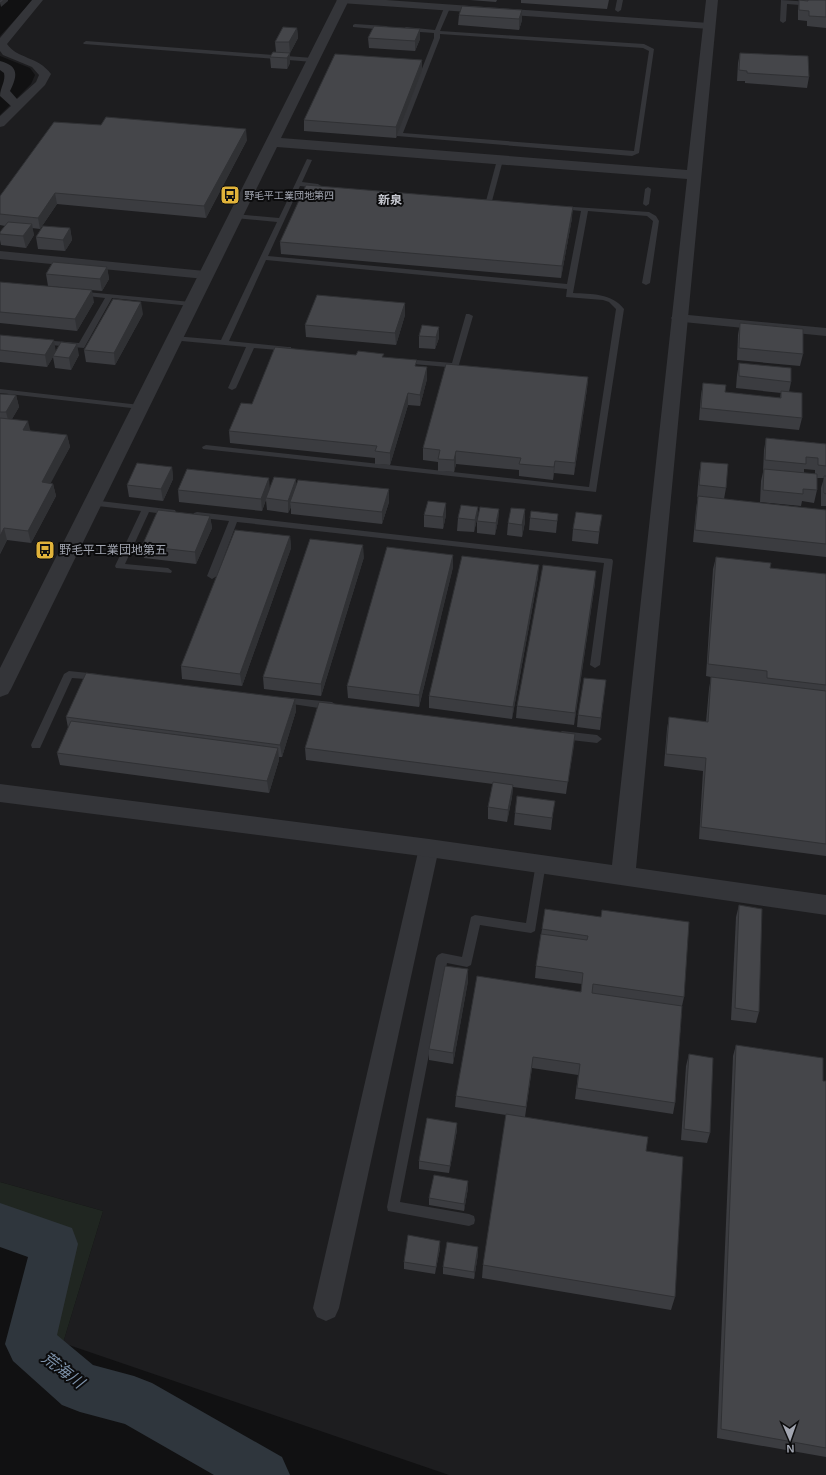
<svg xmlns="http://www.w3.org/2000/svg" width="826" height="1475" font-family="Helvetica,'Noto Sans JP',sans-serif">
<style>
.built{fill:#1d1d1f}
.green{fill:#202621}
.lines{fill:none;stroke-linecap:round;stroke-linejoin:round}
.river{fill:#2f363d;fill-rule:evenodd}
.service{fill:#343539;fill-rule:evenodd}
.minor{fill:#343539;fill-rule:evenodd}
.tertiary{fill:#343539;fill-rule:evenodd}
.wall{fill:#3b3c40;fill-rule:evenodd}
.shaded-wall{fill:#303134}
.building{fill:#45464a;stroke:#303134}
.labels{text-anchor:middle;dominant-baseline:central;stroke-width:4;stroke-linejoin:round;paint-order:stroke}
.far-poi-label{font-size:10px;fill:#a3a7b2;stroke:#0c0c0d;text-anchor:start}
.far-quarter-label{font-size:12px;font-weight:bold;fill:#c4c6ce;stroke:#0c0c0d}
.poi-label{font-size:12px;fill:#a3a7b2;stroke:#0c0c0d;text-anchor:start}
.near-water-label{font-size:16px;font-style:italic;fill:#7d92aa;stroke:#0c0c0d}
</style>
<rect width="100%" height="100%" fill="#111112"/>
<path class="built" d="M 33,0 L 826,0 L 826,1475 L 449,1475 L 63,1343 L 103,1211 L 0,1182 L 0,115 L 31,84 L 35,75 L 30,68 L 0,56 L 0,36 Z"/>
<path class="green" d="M 0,1182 L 103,1211 L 63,1343 L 44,1335 L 66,1237 L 0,1216 Z"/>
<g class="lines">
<path class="river" d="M 0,1203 L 72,1228 L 78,1244 L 57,1335 L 93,1365 L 134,1376 L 152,1383 L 282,1457 L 290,1475 L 214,1475 L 125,1424 L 80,1412 L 62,1405 L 13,1361 L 5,1344 L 28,1257 L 0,1247 Z"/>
<g class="service">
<path d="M 617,0 L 623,0 L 621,10 L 618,12 L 615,10 Z"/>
<path d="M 781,0 L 826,3 L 826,7 L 787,4 L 786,21 L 783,23 L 780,21 Z"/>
<path d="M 447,6 L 450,8 L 440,31 L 644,44 L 654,49 L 639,153 L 632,156 L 397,136 L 396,135 L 434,38 L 434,33 L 406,31 L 403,29 L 406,27 L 435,30 L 444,8 ZM 440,34 L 643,48 L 649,51 L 634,151 L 403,133 L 440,38 Z"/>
<path d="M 355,24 L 386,26 L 389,28 L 386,30 L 353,27 L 353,25 Z"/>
<path d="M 86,41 L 313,58 L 316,60 L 313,62 L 84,44 L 83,43 Z"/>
<path d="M 500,158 L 503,160 L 492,201 L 487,202 L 486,201 L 497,160 Z"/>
<path d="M 307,159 L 312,160 L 302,182 L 318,184 L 321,186 L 318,188 L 300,186 L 268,256 L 567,284 L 581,211 L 561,209 L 558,207 L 559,206 L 649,212 L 656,216 L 659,221 L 650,283 L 646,285 L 642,283 L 653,221 L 647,216 L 588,211 L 573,293 C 591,294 612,293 624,309 L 596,492 L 203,449 L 202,447 L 206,445 L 589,487 L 616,309 L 609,302 L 603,300 L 566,297 L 567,289 L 266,260 L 229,341 L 288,347 L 291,347 L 291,351 L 254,348 L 236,388 L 232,390 L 228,388 L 246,347 L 171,340 L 171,336 L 174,336 L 221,340 L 277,222 L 235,218 L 232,216 L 235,214 L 279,218 Z"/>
<path d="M 648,187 L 651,189 L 649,204 L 646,206 L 643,204 L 645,189 Z"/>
<path d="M 76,291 L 191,302 L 195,304 L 191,306 L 112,298 L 84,348 L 39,344 L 39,340 L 42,340 L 79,343 L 105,298 L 79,295 L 76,295 Z"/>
<path d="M 466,314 L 469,314 L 473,316 L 458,368 L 402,363 L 402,359 L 405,359 L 452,363 Z"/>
<path d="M 0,389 L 140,405 L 144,407 L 140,409 L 0,393 Z"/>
<path d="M 92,500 L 175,510 L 176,512 L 172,515 L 149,512 L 125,564 L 168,568 L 172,571 L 171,573 L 116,568 L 115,566 L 141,511 L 89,505 L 88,503 Z"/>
<path d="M 197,512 L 612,559 L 613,561 L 600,665 L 595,668 L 590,665 L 604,563 L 237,522 L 217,576 L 212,579 L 207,576 L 229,521 L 194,517 L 193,515 L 194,513 Z"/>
<path d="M 69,671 L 98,674 L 103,677 L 98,680 L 72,678 L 40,748 L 32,748 L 31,745 L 64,674 Z"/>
<path d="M 282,697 L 332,702 L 337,706 L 332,710 L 279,702 L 277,700 L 279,698 Z"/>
<path d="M 562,731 L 597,735 L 602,739 L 597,743 L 562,739 L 557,735 Z"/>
<path d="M 541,859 L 545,860 L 546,863 L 535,931 L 531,933 L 480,925 L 471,965 L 467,967 L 447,963 L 400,1202 L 469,1214 L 474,1216 L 475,1220 L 474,1224 L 469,1226 L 388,1211 L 387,1207 L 436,958 L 438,955 L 442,953 L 462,957 L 471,917 L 475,915 L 526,923 L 536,863 L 537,860 Z"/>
</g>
<g class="minor">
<path d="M 32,0 L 43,0 L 7,44 C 17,59 38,56 51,74 L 45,85 L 4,126 L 0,127 L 0,116 L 11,106 L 0,96 C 0,88 6,81 4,73 L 0,70 L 0,61 C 20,66 17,77 10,91 L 17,99 L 36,82 L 39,75 L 32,67 L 3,55 L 0,51 L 0,38 Z"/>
<path d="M 336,0 L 386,0 L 709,23 L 714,26 L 709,29 L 341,3 Z"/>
<path d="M 0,251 L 205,271 L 210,272 L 212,275 L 210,278 L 205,279 L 0,259 Z"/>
<path d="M 678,314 L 826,328 L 826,336 L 673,321 L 671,318 L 673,315 Z"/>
<path d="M 429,840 L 436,842 L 439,848 L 339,1308 L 335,1317 L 326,1321 L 317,1317 L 313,1308 L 419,848 L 422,842 Z"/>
</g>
<path class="tertiary" d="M 337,0 L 349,0 L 281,138 L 687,170 L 706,0 L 718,0 L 636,868 L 826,895 L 826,915 L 429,857 L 0,802 L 0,784 L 429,839 L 612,865 L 687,179 L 277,147 L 11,689 L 8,694 L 0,697 L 0,668 Z"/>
</g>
<g class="wall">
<path d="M 470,0 L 497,0 L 496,2 Z"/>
<path d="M 521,0 L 609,0 L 607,9 L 521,3 Z"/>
<path d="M 799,0 L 826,0 L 826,28 L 807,26 L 807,21 L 798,20 L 798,10 Z"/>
<path d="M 522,10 L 522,20 L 519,30 L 458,25 L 459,15 Z"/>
<path d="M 297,28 L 298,38 L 290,53 L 290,63 L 287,69 L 271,68 L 270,57 L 276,52 L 275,42 Z"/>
<path d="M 420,29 L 420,39 L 415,51 L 369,48 L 368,38 Z"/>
<path d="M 740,53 L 809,77 L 807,88 L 745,83 L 745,81 L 737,81 L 738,63 Z"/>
<path d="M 422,60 L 422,71 L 396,138 L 304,131 L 304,120 Z"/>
<path d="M 247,140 L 206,218 L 57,204 L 40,229 L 32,228 L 34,235 L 26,248 L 1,245 L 0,240 L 0,232 L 5,226 L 0,225 L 0,196 Z"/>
<path d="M 572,218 L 561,278 L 281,254 L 280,242 Z"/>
<path d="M 70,228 L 72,240 L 65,251 L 38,249 L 36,237 Z"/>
<path d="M 107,267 L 109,279 L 102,291 L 48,286 L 46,274 Z"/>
<path d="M 0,282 L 94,302 L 77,331 L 0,323 Z"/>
<path d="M 405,303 L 405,315 L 396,345 L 306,337 L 305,325 Z"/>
<path d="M 143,314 L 115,365 L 86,362 L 84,350 Z"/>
<path d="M 740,323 L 803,354 L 800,366 L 737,360 L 738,335 Z"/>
<path d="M 439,327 L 439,338 L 435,349 L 419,348 L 419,336 Z"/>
<path d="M 0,335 L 56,351 L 79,355 L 71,370 L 55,368 L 53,357 L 47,367 L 0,362 Z"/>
<path d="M 384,357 L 417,367 L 427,367 L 427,379 L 420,406 L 408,405 L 390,465 L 375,464 L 375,458 L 230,443 L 229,431 L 252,404 Z"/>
<path d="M 739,363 L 791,382 L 789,392 L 802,418 L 799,430 L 699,420 L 701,395 L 703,383 L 725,392 L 780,398 L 781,393 L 736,388 L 737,375 Z"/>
<path d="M 588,377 L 587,389 L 574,475 L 554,473 L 553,480 L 519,476 L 519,470 L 456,464 L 454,472 L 438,471 L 438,462 L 423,460 L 423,448 Z"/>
<path d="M 0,394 L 16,395 L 19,407 L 12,419 L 31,431 L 67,435 L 70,447 L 50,483 L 53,484 L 56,496 L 31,543 L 7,540 L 0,554 Z"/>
<path d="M 766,438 L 826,444 L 826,506 L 821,506 L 821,488 L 824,478 L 817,478 L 817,490 L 814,503 L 802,501 L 801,506 L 760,502 L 761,481 L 763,472 L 764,450 ZM 804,469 L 815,470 L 815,474 L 804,473 Z"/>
<path d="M 701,462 L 726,488 L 724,499 L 826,510 L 826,557 L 693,542 L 696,509 L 698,497 L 697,497 L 699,474 Z"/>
<path d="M 172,467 L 173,479 L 163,501 L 129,497 L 127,485 Z"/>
<path d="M 296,479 L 296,486 L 389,489 L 389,502 L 382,524 L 291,514 L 291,507 L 288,513 L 267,510 L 266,500 L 262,511 L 179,502 L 178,490 L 270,488 Z"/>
<path d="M 478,507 L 477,519 L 474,532 L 457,531 L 458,518 Z"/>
<path d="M 499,509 L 498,521 L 495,535 L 477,533 L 477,521 Z"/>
<path d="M 525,509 L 525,522 L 522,537 L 507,535 L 508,523 Z"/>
<path d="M 558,514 L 556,533 L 529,530 L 530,518 Z"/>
<path d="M 424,515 L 446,515 L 443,529 L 424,527 Z"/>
<path d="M 210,516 L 212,528 L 196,564 L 144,558 L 142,546 Z"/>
<path d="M 600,527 L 598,544 L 572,541 L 573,529 Z"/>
<path d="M 290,536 L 291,548 L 242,686 L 182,679 L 181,666 Z"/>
<path d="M 453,555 L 453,567 L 419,707 L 348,698 L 347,686 Z"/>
<path d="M 364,557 L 321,696 L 264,689 L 263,677 Z"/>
<path d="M 716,557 L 770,568 L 826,574 L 826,856 L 699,839 L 703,771 L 664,766 L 667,729 L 669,717 L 706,722 L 709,689 L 711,677 L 706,676 L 713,569 Z"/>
<path d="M 538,577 L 512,719 L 429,708 L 429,696 Z"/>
<path d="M 595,583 L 574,725 L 516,718 L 517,706 Z"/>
<path d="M 606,680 L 600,730 L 577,727 L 578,715 Z"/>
<path d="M 295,699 L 296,711 L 282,757 L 279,757 L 279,760 L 269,793 L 60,765 L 57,753 L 68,728 L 66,717 Z"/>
<path d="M 575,734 L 566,794 L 513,787 L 512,797 L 507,822 L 488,819 L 488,807 L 493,784 L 306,760 L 305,748 Z"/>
<path d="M 515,813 L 553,813 L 551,830 L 514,825 Z"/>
<path d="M 739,905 L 759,1012 L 756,1023 L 731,1020 L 736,917 Z"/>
<path d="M 602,910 L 684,997 L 682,1006 L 675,1103 L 673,1114 L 575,1099 L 578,1075 L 532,1068 L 525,1117 L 646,1151 L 675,1297 L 671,1310 L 482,1278 L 483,1265 L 506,1115 L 455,1107 L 456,1096 L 581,991 L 582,984 L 535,978 L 536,966 L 542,929 L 601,917 Z"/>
<path d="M 468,969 L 468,981 L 453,1064 L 429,1060 L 429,1049 Z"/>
<path d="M 736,1045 L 823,1081 L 826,1081 L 826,1457 L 717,1438 L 733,1056 Z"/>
<path d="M 689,1054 L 710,1133 L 707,1143 L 681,1140 L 686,1066 Z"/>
<path d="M 457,1123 L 457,1130 L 449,1173 L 419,1169 L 419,1161 Z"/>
<path d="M 468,1188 L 464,1211 L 429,1205 L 429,1198 Z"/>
<path d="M 478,1247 L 478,1254 L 474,1279 L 443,1274 L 443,1267 Z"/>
<path d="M 440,1248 L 435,1274 L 404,1269 L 404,1262 Z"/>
</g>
<g class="shaded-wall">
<path d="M 4,0 L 8,0 L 8,1 L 1,7 L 0,3 Z"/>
<path d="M 522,10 L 522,20 L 519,30 L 519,19 Z"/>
<path d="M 297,28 L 298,38 L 290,53 L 289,42 Z"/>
<path d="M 420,29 L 420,39 L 415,51 L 415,41 Z"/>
<path d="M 290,53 L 290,63 L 287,69 L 287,58 Z"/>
<path d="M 422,60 L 422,71 L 396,138 L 396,127 Z"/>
<path d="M 246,129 L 247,140 L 206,218 L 204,206 Z"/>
<path d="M 55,193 L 57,204 L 40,229 L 38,218 Z"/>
<path d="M 573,207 L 572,218 L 561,278 L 562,266 Z"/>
<path d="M 32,224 L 34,235 L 26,248 L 23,236 Z"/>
<path d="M 70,228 L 72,240 L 65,251 L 63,240 Z"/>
<path d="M 107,267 L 109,279 L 102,291 L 100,279 Z"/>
<path d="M 92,290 L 94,302 L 77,331 L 75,319 Z"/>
<path d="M 141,302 L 143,314 L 115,365 L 114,353 Z"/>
<path d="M 405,303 L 405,315 L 396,345 L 395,333 Z"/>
<path d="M 439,327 L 439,338 L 435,349 L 436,337 Z"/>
<path d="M 54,340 L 56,352 L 53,356 L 53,357 L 47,367 L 45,355 Z"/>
<path d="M 77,344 L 79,355 L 71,370 L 69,358 Z"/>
<path d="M 427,367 L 427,379 L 420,406 L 420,395 Z"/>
<path d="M 588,377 L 587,389 L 574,475 L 575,463 Z"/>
<path d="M 408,393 L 408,405 L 390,465 L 390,453 Z"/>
<path d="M 16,395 L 19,407 L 9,424 L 6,412 Z"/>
<path d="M 28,421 L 31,433 L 23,430 Z"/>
<path d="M 67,435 L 70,447 L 45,494 L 42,482 Z"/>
<path d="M 456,451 L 456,464 L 454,472 L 454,460 Z"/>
<path d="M 555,461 L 554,473 L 553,480 L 554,467 Z"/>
<path d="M 172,467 L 173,479 L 163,501 L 161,489 Z"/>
<path d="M 269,478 L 270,490 L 266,498 L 266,499 L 262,511 L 261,499 Z"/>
<path d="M 296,479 L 296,491 L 290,502 L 291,507 L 288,513 L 288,501 Z"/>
<path d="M 53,484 L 56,496 L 31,543 L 28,531 Z"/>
<path d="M 389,489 L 389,502 L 382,524 L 382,512 Z"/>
<path d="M 446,503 L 446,515 L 443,529 L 443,517 Z"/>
<path d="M 478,507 L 477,519 L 474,532 L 475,520 Z"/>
<path d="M 499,509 L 498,521 L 495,535 L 496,523 Z"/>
<path d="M 525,509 L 525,522 L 522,537 L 522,525 Z"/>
<path d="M 210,516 L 212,528 L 196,564 L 195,552 Z"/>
<path d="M 4,528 L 7,540 L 0,554 L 0,536 Z"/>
<path d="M 290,536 L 291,548 L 242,686 L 240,674 Z"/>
<path d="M 363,545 L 364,557 L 321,696 L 321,684 Z"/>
<path d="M 453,555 L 453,567 L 419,707 L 419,695 Z"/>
<path d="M 539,565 L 538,577 L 512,719 L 513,707 Z"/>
<path d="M 596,571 L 595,583 L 574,725 L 575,713 Z"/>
<path d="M 295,699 L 296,711 L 282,757 L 280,745 Z"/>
<path d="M 575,734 L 574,746 L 566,794 L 568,782 Z"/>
<path d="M 278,748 L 279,760 L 269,793 L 267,781 Z"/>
<path d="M 513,785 L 512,797 L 507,822 L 508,810 Z"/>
<path d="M 468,969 L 468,981 L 453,1064 L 453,1053 Z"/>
<path d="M 457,1123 L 457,1130 L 449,1173 L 450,1166 Z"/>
<path d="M 468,1181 L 468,1188 L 464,1211 L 464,1204 Z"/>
<path d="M 440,1241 L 440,1248 L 435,1274 L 436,1267 Z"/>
<path d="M 478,1247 L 478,1254 L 474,1279 L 474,1272 Z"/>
</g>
<g class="building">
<path d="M 0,0 L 4,0 L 0,3 Z"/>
<path d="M 799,0 L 808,1 L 808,0 L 826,0 L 826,17 L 809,16 L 809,11 L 799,10 Z"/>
<path d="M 462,6 L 522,10 L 519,19 L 459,15 Z"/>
<path d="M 374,26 L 420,29 L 415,41 L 368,38 Z"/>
<path d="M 283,27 L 297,28 L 289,42 L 275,42 Z"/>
<path d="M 273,52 L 290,53 L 287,58 L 270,57 Z"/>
<path d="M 740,53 L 808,56 L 809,77 L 747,73 L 747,71 L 739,70 Z"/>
<path d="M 335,54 L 422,60 L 396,127 L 304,120 Z"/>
<path d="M 106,117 L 246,129 L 204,206 L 55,193 L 38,218 L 0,214 L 0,196 L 54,122 L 101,125 Z"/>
<path d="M 306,185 L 573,207 L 562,266 L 280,242 Z"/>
<path d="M 8,222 L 32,224 L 23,236 L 0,234 L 0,232 Z"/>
<path d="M 43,226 L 70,228 L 63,240 L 36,237 Z"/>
<path d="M 53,262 L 107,267 L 100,279 L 46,274 Z"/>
<path d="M 0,282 L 92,290 L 75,319 L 0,312 Z"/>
<path d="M 317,295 L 405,303 L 395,333 L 305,325 Z"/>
<path d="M 113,299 L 141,302 L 114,353 L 84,350 Z"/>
<path d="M 740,323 L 803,329 L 803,354 L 739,348 Z"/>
<path d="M 422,325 L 439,327 L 436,337 L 419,336 Z"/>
<path d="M 0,335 L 54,340 L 45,355 L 0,350 Z"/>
<path d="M 61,342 L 77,344 L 69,358 L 53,356 Z"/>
<path d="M 275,347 L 356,355 L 358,351 L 384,354 L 382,357 L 417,360 L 415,366 L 427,367 L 420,395 L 408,393 L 390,453 L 375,451 L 377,446 L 229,431 L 241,403 L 252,404 Z"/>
<path d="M 739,363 L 791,368 L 791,382 L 739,376 Z"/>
<path d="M 446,364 L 588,377 L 575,463 L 555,461 L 554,467 L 519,464 L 521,458 L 456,451 L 454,460 L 438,459 L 440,450 L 423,448 Z"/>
<path d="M 703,383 L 726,385 L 725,392 L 781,398 L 781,391 L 802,393 L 802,418 L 701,408 Z"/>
<path d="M 0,394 L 16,395 L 6,412 L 0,412 Z"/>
<path d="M 0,418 L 28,421 L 23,430 L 67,435 L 42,482 L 53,484 L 28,531 L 4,528 L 0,536 Z"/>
<path d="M 766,438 L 826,444 L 826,466 L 818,465 L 818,458 L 806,457 L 806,464 L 765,460 Z"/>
<path d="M 701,462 L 728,464 L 726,488 L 699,485 Z"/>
<path d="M 137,463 L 172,467 L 161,489 L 127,485 Z"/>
<path d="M 187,469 L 269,478 L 261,499 L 178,490 Z"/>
<path d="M 764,469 L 817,474 L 817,490 L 803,489 L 803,494 L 763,490 Z"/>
<path d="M 824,476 L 826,476 L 826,494 L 824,493 Z"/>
<path d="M 274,477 L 296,479 L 288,501 L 266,498 Z"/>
<path d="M 298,480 L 389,489 L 382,512 L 290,502 Z"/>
<path d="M 698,496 L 826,510 L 826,544 L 695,530 Z"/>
<path d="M 428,501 L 446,503 L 443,517 L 424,515 Z"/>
<path d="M 461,505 L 478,507 L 475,520 L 458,518 Z"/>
<path d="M 480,507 L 499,509 L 496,523 L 477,521 Z"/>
<path d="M 511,508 L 525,509 L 522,525 L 508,523 Z"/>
<path d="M 158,510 L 210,516 L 195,552 L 142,546 Z"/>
<path d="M 531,511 L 558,514 L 557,521 L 530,518 Z"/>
<path d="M 576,512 L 602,515 L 599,532 L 573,529 Z"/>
<path d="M 235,530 L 290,536 L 240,674 L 181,666 Z"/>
<path d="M 310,539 L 363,545 L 321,684 L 263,677 Z"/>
<path d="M 387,547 L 453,555 L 419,695 L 347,686 Z"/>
<path d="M 462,556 L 539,565 L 513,707 L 429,696 Z"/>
<path d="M 716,557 L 771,563 L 770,568 L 826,574 L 826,685 L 767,678 L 767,671 L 708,664 Z"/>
<path d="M 543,565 L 596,571 L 575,713 L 517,706 Z"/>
<path d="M 86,673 L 295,699 L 280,745 L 66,717 Z"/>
<path d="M 711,677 L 826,691 L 826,844 L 701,827 L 706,758 L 666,754 L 669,717 L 708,722 Z"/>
<path d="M 584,678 L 606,680 L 601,718 L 578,715 Z"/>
<path d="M 319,702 L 575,734 L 568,782 L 305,748 Z"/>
<path d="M 71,721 L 278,748 L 267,781 L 57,753 Z"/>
<path d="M 493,782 L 513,785 L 508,810 L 488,807 Z"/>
<path d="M 517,796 L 555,801 L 552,818 L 515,813 Z"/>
<path d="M 739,905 L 762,909 L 759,1012 L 735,1008 Z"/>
<path d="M 545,909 L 601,917 L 602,910 L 689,922 L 684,997 L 593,984 L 592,993 L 682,1006 L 675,1103 L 577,1088 L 580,1064 L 533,1057 L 526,1107 L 456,1096 L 477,976 L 581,992 L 583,973 L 536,966 L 541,934 L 587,940 L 588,936 L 542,929 Z"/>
<path d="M 445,966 L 468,969 L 453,1053 L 429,1049 Z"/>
<path d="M 736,1045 L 823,1058 L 823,1081 L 826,1081 L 826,1448 L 721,1429 Z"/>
<path d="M 689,1054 L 713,1058 L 710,1133 L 684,1129 Z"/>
<path d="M 506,1114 L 648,1137 L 646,1151 L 683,1157 L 675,1297 L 483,1265 Z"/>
<path d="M 427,1118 L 457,1123 L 450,1166 L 419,1161 Z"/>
<path d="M 434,1175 L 468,1181 L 464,1204 L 429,1198 Z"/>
<path d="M 408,1235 L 440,1241 L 436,1267 L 404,1262 Z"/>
<path d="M 447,1242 L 478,1247 L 474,1272 L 443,1267 Z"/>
</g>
<defs>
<symbol id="bus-square" viewBox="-11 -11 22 22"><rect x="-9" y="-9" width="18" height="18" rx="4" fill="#e1b33a" stroke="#0c0c0d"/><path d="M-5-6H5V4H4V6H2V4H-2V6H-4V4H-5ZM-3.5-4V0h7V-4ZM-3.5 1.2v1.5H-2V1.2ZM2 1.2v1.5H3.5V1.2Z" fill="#111"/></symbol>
</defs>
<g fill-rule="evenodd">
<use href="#bus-square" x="219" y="184" width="22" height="22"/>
<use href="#bus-square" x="34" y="539" width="22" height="22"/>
</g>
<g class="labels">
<g class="far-poi-label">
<text x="244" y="195">野毛平工業団地第四</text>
</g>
<g class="far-quarter-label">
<text x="390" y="200">新泉</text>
</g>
<g class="poi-label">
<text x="59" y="550">野毛平工業団地第五</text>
</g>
<g class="near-water-label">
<text transform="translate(63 1370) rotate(37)">荒海川</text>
</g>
</g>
<g transform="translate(790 1439) rotate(178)" stroke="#0c0c0d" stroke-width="3" paint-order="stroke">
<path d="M0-3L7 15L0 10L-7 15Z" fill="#a3a7b2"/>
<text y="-6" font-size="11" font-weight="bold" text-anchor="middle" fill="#a3a7b2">N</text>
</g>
</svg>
